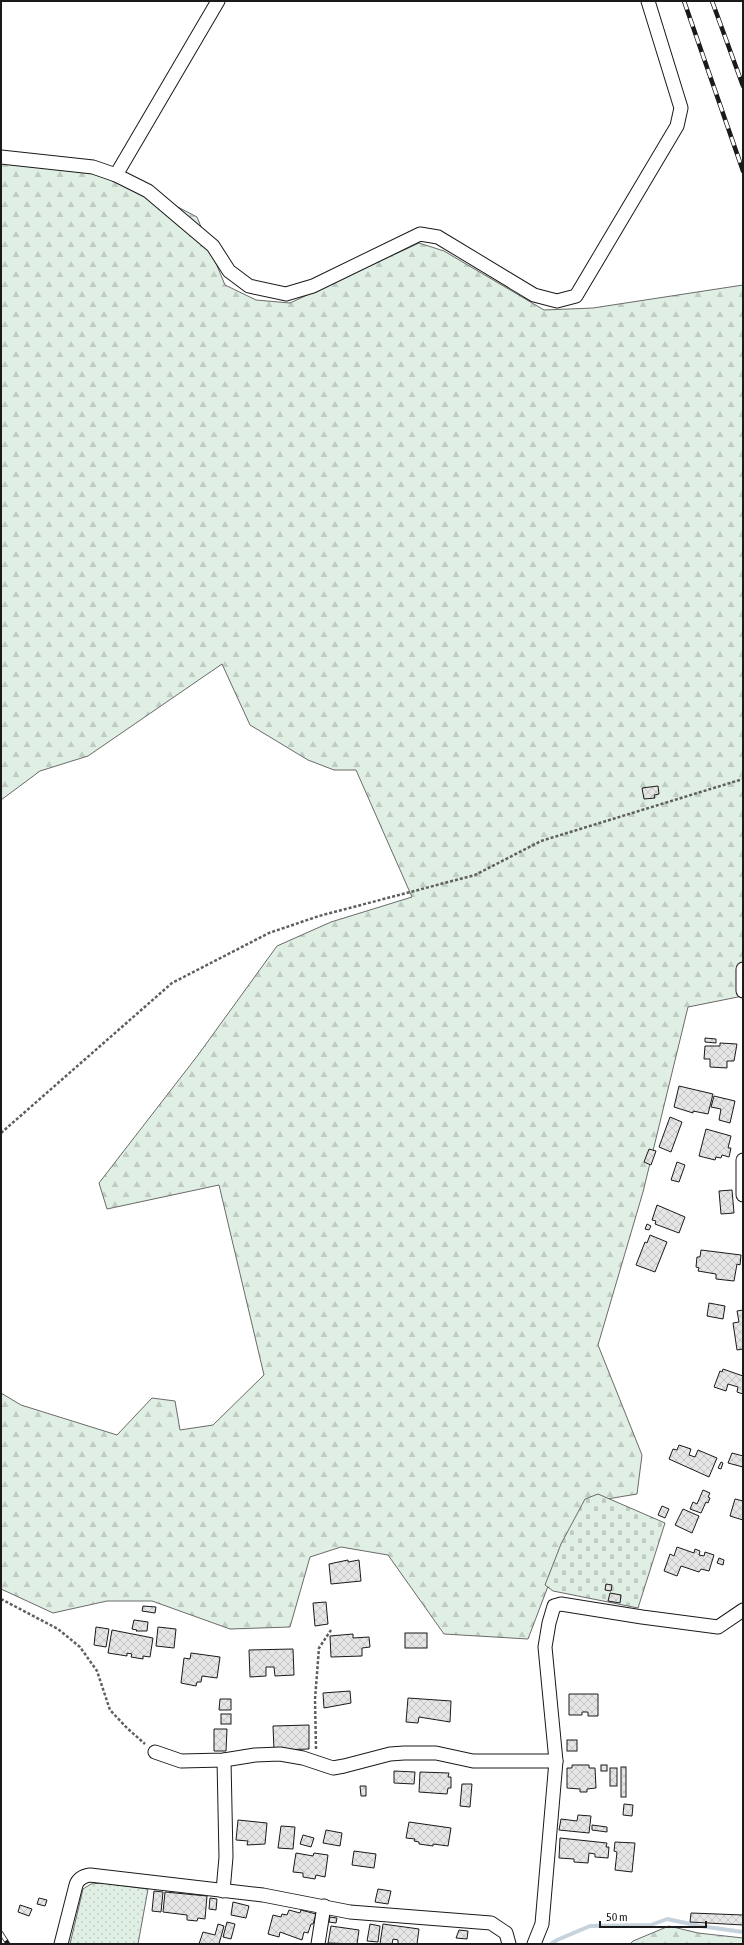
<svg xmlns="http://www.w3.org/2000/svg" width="744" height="1945" font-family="'Asap Condensed',sans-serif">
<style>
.green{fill:url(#green-dots);stroke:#6a6a6a}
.forest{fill:url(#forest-firs);stroke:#6a6a6a}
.cemetery{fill:url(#cemetery-stones);stroke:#6a6a6a}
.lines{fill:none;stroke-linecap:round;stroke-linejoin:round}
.stream{stroke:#c6d2dc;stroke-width:4}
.building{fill:url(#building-cross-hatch);stroke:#1a1a1a}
.street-casing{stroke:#1a1a1a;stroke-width:15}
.path{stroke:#5f5f5f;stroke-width:2.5;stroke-dasharray:3 2;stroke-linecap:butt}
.street{stroke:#fff;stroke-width:13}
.rail-casing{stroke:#1a1a1a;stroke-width:4.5}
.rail{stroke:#fff;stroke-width:3;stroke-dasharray:9;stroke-linecap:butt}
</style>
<defs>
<pattern id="green-dots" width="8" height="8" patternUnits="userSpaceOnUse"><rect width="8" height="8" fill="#e0efe3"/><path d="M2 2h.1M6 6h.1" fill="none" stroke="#c0ccc2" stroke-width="1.8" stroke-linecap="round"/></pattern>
<pattern id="forest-firs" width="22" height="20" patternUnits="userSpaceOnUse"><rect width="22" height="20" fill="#e0efe3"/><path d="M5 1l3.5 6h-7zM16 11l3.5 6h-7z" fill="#c0ccc2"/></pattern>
<pattern id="cemetery-stones" width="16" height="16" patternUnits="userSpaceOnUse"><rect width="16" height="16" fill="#e0efe3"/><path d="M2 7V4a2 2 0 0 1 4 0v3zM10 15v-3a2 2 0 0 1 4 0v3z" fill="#c0ccc2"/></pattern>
<pattern id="building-cross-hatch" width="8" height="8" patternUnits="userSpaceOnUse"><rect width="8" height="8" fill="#e6e6e6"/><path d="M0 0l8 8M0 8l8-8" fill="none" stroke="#c5c5c5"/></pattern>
</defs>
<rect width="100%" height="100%" fill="#fff"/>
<path class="green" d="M 102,1883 L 148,1889 L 138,1944 L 70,1944 L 83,1889 L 91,1884 Z"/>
<g class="forest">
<path d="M 1,153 L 113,173 L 197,217 L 225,285 L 256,300 L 290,303 L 419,243 L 444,251 L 544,310 L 593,308 L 743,285 L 743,996 L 688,1007 L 643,1192 L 598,1345 L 642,1455 L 637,1494 L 589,1502 L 561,1552 L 528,1639 L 444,1634 L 388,1555 L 341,1547 L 310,1557 L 290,1627 L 230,1629 L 152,1601 L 107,1601 L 53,1613 L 1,1589 L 1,1393 L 21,1405 L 117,1435 L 152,1398 L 175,1401 L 180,1430 L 213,1425 L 264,1375 L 219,1185 L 107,1209 L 99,1183 L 198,1055 L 277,946 L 331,922 L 412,897 L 356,770 L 334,770 L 308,760 L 250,725 L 222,664 L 88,756 L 40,771 L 1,800 Z"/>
<path d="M 669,1926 L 698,1933 L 743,1938 L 743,1944 L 630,1944 L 633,1941 Z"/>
</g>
<path class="cemetery" d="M 598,1494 L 665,1523 L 638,1608 L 553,1591 L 545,1585 L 561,1544 L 585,1499 Z"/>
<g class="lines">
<path class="stream" d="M 551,1944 L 557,1940 L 590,1926 L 651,1925 L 667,1919 L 700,1926 L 743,1932"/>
</g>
<g class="building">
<path d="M 658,786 L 659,794 L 654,795 L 655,798 L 644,799 L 642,788 Z"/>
<path d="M 705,1038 L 716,1039 L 716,1043 L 705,1042 Z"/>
<path d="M 720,1043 L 737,1044 L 734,1061 L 727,1061 L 727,1068 L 710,1067 L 710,1059 L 704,1059 L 705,1046 L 720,1046 Z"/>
<path d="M 679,1086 L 713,1094 L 708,1114 L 693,1111 L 693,1113 L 674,1107 Z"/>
<path d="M 714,1096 L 735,1101 L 730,1123 L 719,1120 L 721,1109 L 711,1107 Z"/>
<path d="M 670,1117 L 682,1122 L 671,1152 L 659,1147 Z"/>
<path d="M 706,1129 L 731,1136 L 728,1148 L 731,1148 L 729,1157 L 722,1155 L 721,1158 L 716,1157 L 715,1160 L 699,1156 Z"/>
<path d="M 649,1149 L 656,1151 L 651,1165 L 644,1162 Z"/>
<path d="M 677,1162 L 685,1165 L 679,1182 L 671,1180 Z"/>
<path d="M 732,1190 L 734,1213 L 721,1214 L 719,1191 Z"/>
<path d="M 657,1205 L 685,1217 L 679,1233 L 655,1224 L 656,1221 L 652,1220 Z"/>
<path d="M 647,1224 L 651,1226 L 649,1230 L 645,1229 Z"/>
<path d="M 650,1235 L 667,1242 L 655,1272 L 636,1265 L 645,1242 L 647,1243 Z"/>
<path d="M 701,1250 L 741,1255 L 740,1265 L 737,1264 L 734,1281 L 716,1279 L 716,1274 L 698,1271 L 699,1268 L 696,1267 L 697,1257 L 700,1257 Z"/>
<path d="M 709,1303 L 725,1306 L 723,1319 L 707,1316 Z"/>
<path d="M 743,1310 L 743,1349 L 737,1350 L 733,1323 L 739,1322 L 737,1311 Z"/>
<path d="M 723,1369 L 743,1376 L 743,1394 L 737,1392 L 738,1387 L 728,1384 L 726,1391 L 714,1387 L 720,1371 L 722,1372 Z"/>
<path d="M 679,1445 L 691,1449 L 689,1455 L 695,1457 L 698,1450 L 717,1458 L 709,1477 L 669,1459 L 673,1449 L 677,1450 Z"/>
<path d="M 732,1453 L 743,1456 L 743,1467 L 728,1463 Z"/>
<path d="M 721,1462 L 723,1463 L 721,1469 L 718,1468 Z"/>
<path d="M 703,1490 L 710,1493 L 708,1497 L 710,1498 L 708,1503 L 706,1502 L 701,1513 L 690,1509 L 693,1502 L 697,1504 Z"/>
<path d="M 735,1499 L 743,1501 L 743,1520 L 730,1516 Z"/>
<path d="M 662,1506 L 669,1509 L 665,1518 L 658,1515 Z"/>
<path d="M 683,1509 L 699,1516 L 692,1533 L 675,1525 Z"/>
<path d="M 677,1547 L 694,1553 L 695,1549 L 700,1551 L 699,1555 L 704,1556 L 705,1552 L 714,1555 L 709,1571 L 701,1569 L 699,1572 L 681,1566 L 677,1576 L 664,1571 L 670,1554 L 674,1556 Z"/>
<path d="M 719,1558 L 724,1560 L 723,1565 L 717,1563 Z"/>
<path d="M 348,1560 L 348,1562 L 359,1560 L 361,1581 L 331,1584 L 329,1564 Z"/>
<path d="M 606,1584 L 612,1585 L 611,1591 L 605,1590 Z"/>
<path d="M 610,1593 L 621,1595 L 620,1603 L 608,1601 Z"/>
<path d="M 326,1602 L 328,1624 L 315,1626 L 313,1603 Z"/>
<path d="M 143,1606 L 156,1607 L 155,1613 L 142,1611 Z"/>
<path d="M 134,1620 L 148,1622 L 147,1631 L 136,1631 L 137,1630 L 132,1629 Z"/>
<path d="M 96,1627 L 109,1629 L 106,1647 L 94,1645 Z"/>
<path d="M 158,1627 L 176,1629 L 174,1648 L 156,1646 Z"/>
<path d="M 112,1630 L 153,1638 L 150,1657 L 143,1656 L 143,1659 L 131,1657 L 132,1654 L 127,1653 L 127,1656 L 108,1653 Z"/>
<rect x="405" y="1633" width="22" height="15"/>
<path d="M 353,1634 L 353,1638 L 369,1637 L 370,1647 L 362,1648 L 362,1656 L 331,1657 L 330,1636 Z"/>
<path d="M 293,1649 L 294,1675 L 275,1676 L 274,1667 L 266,1667 L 266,1676 L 250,1677 L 249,1650 Z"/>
<path d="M 191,1653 L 220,1657 L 217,1678 L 202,1676 L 201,1682 L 197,1682 L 196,1686 L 181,1683 L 184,1658 L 190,1659 Z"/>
<path d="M 350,1691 L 351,1703 L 324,1708 L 323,1693 Z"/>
<path d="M 569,1694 L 598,1694 L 598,1716 L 588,1716 L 588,1712 L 582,1712 L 582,1715 L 569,1715 Z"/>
<path d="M 408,1698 L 451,1701 L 450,1722 L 419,1717 L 418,1723 L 406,1722 Z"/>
<path d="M 220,1699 L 231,1699 L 231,1710 L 219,1710 Z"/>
<rect x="221" y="1714" width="10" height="10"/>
<path d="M 309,1725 L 309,1749 L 274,1750 L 273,1726 Z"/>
<path d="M 214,1729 L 227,1729 L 226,1751 L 214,1751 Z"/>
<rect x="567" y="1740" width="10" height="11"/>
<path d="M 572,1765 L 589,1765 L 589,1768 L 595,1768 L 596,1788 L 587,1789 L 587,1792 L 580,1792 L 580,1789 L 567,1788 L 567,1768 L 572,1768 Z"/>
<rect x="601" y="1765" width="6" height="6"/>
<rect x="621" y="1767" width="5" height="30"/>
<rect x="610" y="1768" width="7" height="18"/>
<path d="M 394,1771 L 415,1772 L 414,1784 L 394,1783 Z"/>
<path d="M 420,1772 L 449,1773 L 448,1777 L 451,1777 L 451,1788 L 448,1788 L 447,1794 L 419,1792 Z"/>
<path d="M 462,1784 L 472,1784 L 470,1807 L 460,1806 Z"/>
<path d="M 360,1786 L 366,1786 L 366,1796 L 361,1796 Z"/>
<path d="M 624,1804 L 633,1805 L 632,1816 L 623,1815 Z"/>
<path d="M 578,1815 L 591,1816 L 589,1833 L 559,1830 L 561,1819 L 577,1821 Z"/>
<path d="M 238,1820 L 267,1823 L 265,1844 L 247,1845 L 248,1841 L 236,1840 Z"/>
<path d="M 409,1822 L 451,1828 L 448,1846 L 433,1844 L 433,1846 L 419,1844 L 419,1842 L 414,1841 L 415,1839 L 406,1838 Z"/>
<path d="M 592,1825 L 607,1827 L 607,1832 L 592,1830 Z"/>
<path d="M 281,1826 L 295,1827 L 293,1849 L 278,1848 Z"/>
<path d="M 326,1830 L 342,1833 L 340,1846 L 323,1843 Z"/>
<path d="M 303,1835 L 314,1838 L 311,1847 L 300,1844 Z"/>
<path d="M 560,1838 L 607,1843 L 606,1847 L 609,1847 L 608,1858 L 595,1857 L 595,1854 L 589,1853 L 588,1863 L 574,1862 L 574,1859 L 559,1858 Z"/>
<path d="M 615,1842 L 635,1843 L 632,1872 L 615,1870 L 617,1852 L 614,1851 Z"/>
<path d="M 354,1851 L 376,1854 L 374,1868 L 352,1865 Z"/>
<path d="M 296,1853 L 313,1856 L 314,1853 L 328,1855 L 325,1877 L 316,1875 L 315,1879 L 303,1877 L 303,1873 L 293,1872 Z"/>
<path d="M 378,1889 L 391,1891 L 388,1904 L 375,1902 Z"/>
<path d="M 154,1891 L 163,1892 L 161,1912 L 152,1911 Z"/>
<path d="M 165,1892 L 207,1896 L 205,1919 L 198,1918 L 197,1921 L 187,1920 L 187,1915 L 163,1912 Z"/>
<path d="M 39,1898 L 47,1900 L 45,1906 L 37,1904 Z"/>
<path d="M 210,1898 L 217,1899 L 216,1910 L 209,1909 Z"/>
<path d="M 233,1902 L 249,1906 L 246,1918 L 231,1915 Z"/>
<path d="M 20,1905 L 32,1909 L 29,1916 L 18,1912 Z"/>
<path d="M 289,1910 L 300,1913 L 301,1910 L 316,1914 L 313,1924 L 311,1924 L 308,1933 L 304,1932 L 302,1940 L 280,1932 L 279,1937 L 268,1934 L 273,1915 L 281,1917 L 282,1914 L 287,1915 Z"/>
<path d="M 691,1913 L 743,1915 L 743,1925 L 690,1922 Z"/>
<path d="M 330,1917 L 337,1918 L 336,1923 L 329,1922 Z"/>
<path d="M 227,1922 L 235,1924 L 231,1939 L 223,1937 Z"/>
<path d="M 218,1924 L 224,1926 L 219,1944 L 199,1944 L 203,1932 L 215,1935 Z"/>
<path d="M 370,1924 L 380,1926 L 378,1942 L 367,1941 Z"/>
<path d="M 383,1924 L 419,1929 L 417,1944 L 398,1944 L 398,1940 L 393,1939 L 392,1944 L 380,1944 Z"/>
<path d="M 331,1926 L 359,1930 L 357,1944 L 328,1943 Z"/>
<path d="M 459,1930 L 468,1931 L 467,1939 L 456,1938 Z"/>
</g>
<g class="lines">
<defs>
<g id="street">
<path d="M 1,157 L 93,167 L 116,175 L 148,191 L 213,246 L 229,271 L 249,286 L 286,294 L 313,286 L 420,234 L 438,237 L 534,295 L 557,301 L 576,296 L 677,126 L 681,108 L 648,1"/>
<path d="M 116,175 L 218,1"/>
<path d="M 743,969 L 743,991"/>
<path d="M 743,1160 L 743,1195"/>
<path d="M 155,1752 L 181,1761 L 224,1760 L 255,1755 L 280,1754 L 303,1758 L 333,1768 L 344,1766 L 390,1754 L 404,1753 L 436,1753 L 473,1761 L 556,1761"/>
<path d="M 223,1891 L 226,1857 L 224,1760"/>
<path d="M 61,1944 L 76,1885 C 78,1879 83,1876 90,1875 L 263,1895 L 350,1912 L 491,1923 L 506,1933 L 509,1944"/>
<path d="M 318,1944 L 324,1906"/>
<path d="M 534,1944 L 542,1924 L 556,1761 L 545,1647 L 549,1623 L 554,1606 L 561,1604 L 642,1617 L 718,1627 L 743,1610"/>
</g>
</defs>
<use href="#street" class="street-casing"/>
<g class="path">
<path d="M 1,1133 L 172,983 L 269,933 L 319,916 L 475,875 L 541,841 L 743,779"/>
<path d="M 1,1599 L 58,1629 L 80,1647 L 97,1671 L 110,1710 L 127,1728 L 145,1744"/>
<path d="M 316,1749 L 315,1699 L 319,1648 L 331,1630"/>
</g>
<use href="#street" class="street"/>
<defs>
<g id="rail">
<path d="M 684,1 L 743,171"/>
<path d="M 712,1 L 743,86"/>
<path d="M 1,1933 L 8,1944"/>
</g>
</defs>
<use href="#rail" class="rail-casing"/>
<use href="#rail" class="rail"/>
</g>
<rect width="744" height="1945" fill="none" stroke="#1a1a1a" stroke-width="4"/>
<path d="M600 1921v6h106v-6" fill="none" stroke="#1a1a1a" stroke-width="2"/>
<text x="606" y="1921" font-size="12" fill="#1a1a1a" stroke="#ffffff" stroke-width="3" paint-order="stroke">50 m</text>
</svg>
